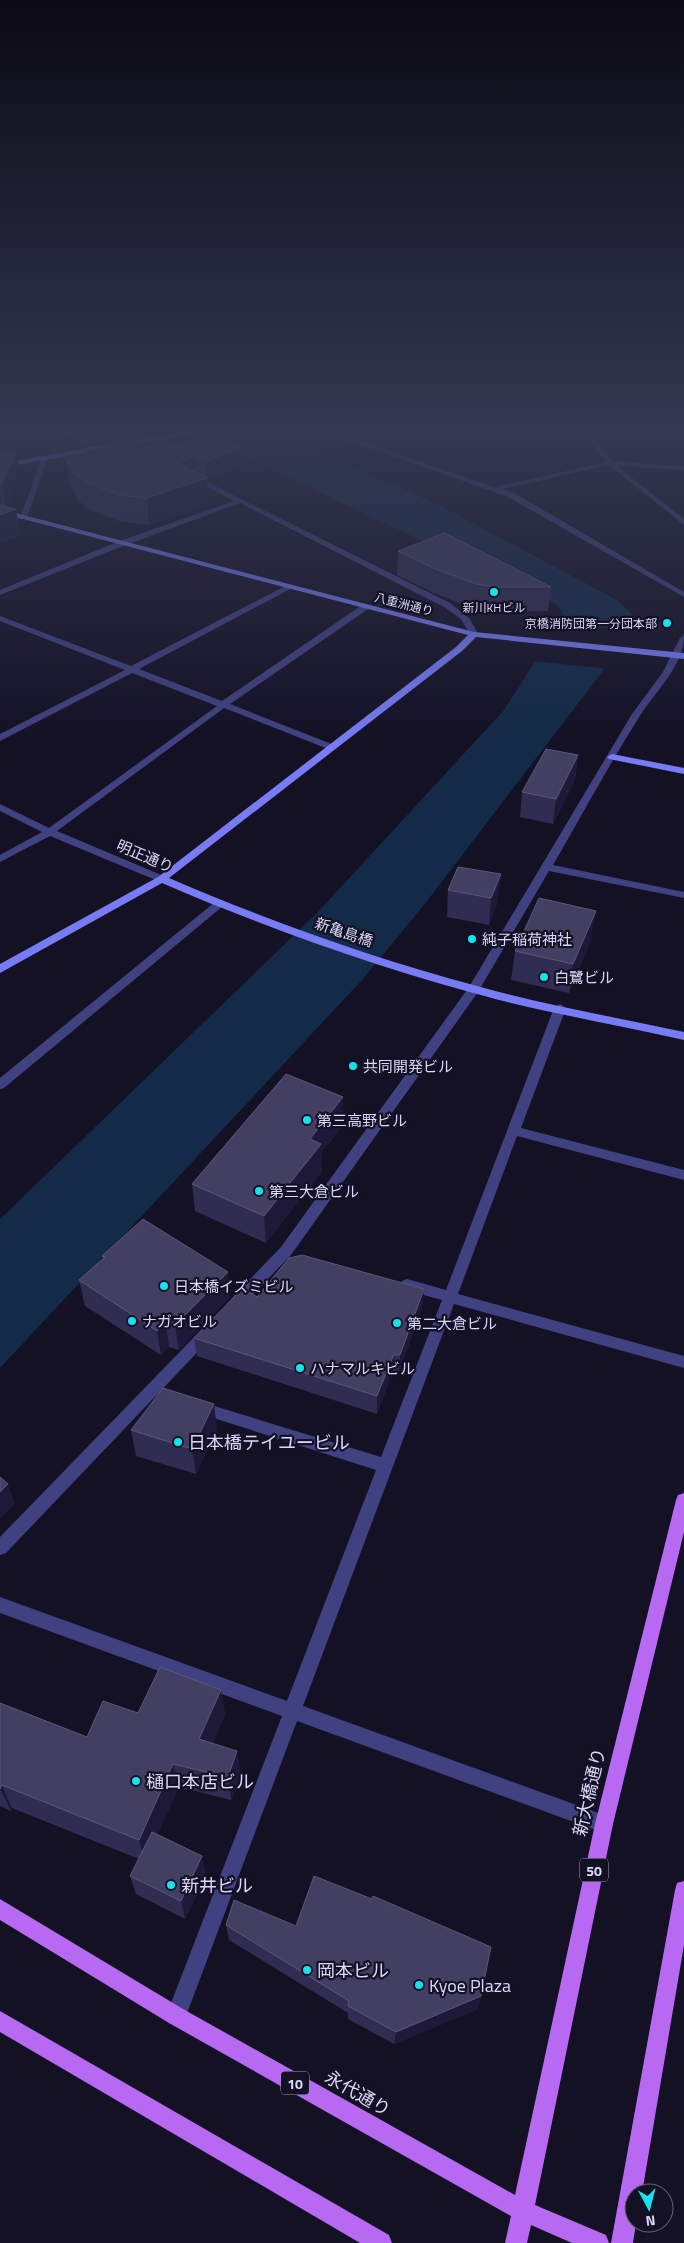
<svg xmlns="http://www.w3.org/2000/svg" width="684" height="2243" font-family="'Titillium Web','Noto Sans JP',sans-serif">
<style>
.water{fill:#132a48}
.pier{fill:#141125}
.lines{fill:none;stroke-linecap:round;stroke-linejoin:round}
.street{fill:#404180;fill-rule:evenodd}
.secondary{fill:#787bf4;fill-rule:evenodd}
.primary{fill:#b769f2;fill-rule:evenodd}
.wall{fill:#312c51}
.shaded-wall{fill:#1e1938}
.building{fill:#433f63;stroke:#5b577b}
.poi-dot{fill:#15e2eb;stroke:#141125;stroke-width:2}
.labels{text-anchor:middle;dominant-baseline:central;stroke-width:4.5;stroke-linejoin:round;paint-order:stroke}
.far-street-label{font-size:12px;fill:#dbd9fc;stroke:#141125}
.far-poi-label{font-size:12px;fill:#dbd9fc;stroke:#141125}
.shield{fill:#141125;stroke:#9f9dbc;stroke-width:1}
.shield-label{font-size:14px;font-weight:bold;fill:#dbd9fc}
.street-label{font-size:15px;fill:#dbd9fc;stroke:#141125}
.poi-label{font-size:15px;fill:#dbd9fc;stroke:#141125;text-anchor:start}
.near-poi-label{font-size:18px;fill:#dbd9fc;stroke:#141125;text-anchor:start}
.near-street-label{font-size:18px;fill:#dbd9fc;stroke:#141125}
</style>
<rect width="100%" height="100%" fill="#141125"/>
<path class="water" d="M 184,428 L 278,428 L 294,435 L 287,438 L 437,504 L 615,599 C 626,608 635,613 635,629 L 424,905 L 363,979 L 0,1368 L 0,1219 L 317,913 L 504,710 L 564,616 L 558,605 Z"/>
<g class="pier">
<path d="M 182,428 L 281,428 L 283,429 L 206,441 Z"/>
<path d="M 558,624 L 636,631 L 609,669 L 533,661 Z"/>
</g>
<g class="lines">
<g class="street">
<path d="M 312,428 L 323,428 L 494,487 L 606,462 L 580,428 L 587,428 L 612,461 L 684,466 L 684,470 L 617,466 L 684,519 L 684,525 L 609,465 L 502,489 L 514,493 L 684,592 L 684,597 L 508,497 Z"/>
<path d="M 45,456 L 48,458 L 27,517 L 20,519 L 42,458 Z"/>
<path d="M 193,475 L 450,603 L 470,619 L 478,634 L 471,636 L 461,619 L 444,607 L 240,503 L 123,546 L 0,595 L 0,590 L 117,542 L 234,501 L 191,478 L 189,477 Z"/>
<path d="M 287,585 L 294,587 L 139,669 L 222,701 L 362,605 L 368,605 L 368,609 L 230,704 L 334,745 L 334,749 L 328,749 L 224,708 L 57,831 L 166,877 L 166,881 L 158,881 L 50,836 L 0,862 L 0,855 L 42,832 L 0,811 L 0,804 L 49,828 L 217,706 L 132,673 L 0,741 L 0,734 L 125,670 L 0,621 L 0,616 L 131,666 Z"/>
<path d="M 684,635 C 684,665 657,690 641,714 C 610,763 582,815 553,865 L 684,892 L 684,898 L 549,871 L 478,992 L 291,1255 L 242,1306 L 237,1308 L 232,1306 L 230,1302 L 232,1298 L 281,1247 L 469,987 L 632,714 L 663,672 L 680,638 Z"/>
<path d="M 219,901 L 224,904 L 223,906 L 4,1088 L 0,1089 L 0,1078 L 215,902 Z"/>
<path d="M 560,1004 L 566,1008 L 521,1128 L 684,1170 L 684,1180 L 517,1136 L 458,1294 L 684,1356 L 684,1368 L 454,1304 L 303,1706 L 604,1815 L 611,1817 L 613,1824 L 611,1831 L 604,1833 L 297,1721 L 186,2016 L 183,2023 L 176,2026 L 169,2023 L 166,2016 L 282,1716 L 0,1613 L 0,1597 L 287,1701 L 376,1470 L 201,1414 L 196,1413 L 194,1408 L 196,1403 L 201,1402 L 381,1457 L 442,1300 L 402,1289 L 400,1285 L 402,1281 L 407,1279 L 446,1290 L 554,1008 Z"/>
<path d="M 206,1328 L 211,1330 L 213,1334 L 211,1338 L 6,1553 L 0,1555 L 0,1537 L 201,1330 Z"/>
</g>
<g class="secondary">
<path d="M 54,428 L 63,428 L 88,442 L 83,443 Z"/>
<path d="M 209,428 L 228,428 L 0,468 L 0,464 L 96,446 Z"/>
<path d="M 0,509 L 474,632 L 684,653 L 684,659 L 476,637 L 462,651 L 169,878 C 269,921 372,958 477,986 C 545,1005 615,1017 684,1032 L 684,1040 C 622,1026 560,1015 499,1000 C 384,970 271,930 162,883 L 0,973 L 0,964 L 158,877 L 456,647 L 468,635 L 0,513 Z"/>
<path d="M 612,754 L 684,768 L 684,774 L 609,759 L 607,757 Z"/>
</g>
<g class="primary">
<path d="M 684,1493 L 684,1532 L 613,1824 L 535,2205 L 606,2235 L 609,2243 L 572,2243 L 531,2225 L 527,2243 L 505,2243 L 511,2216 L 169,2023 L 0,1920 L 0,1899 L 183,2009 L 515,2195 L 595,1824 L 676,1500 L 678,1495 Z"/>
<path d="M 684,1881 L 684,1945 L 642,2193 L 634,2193 L 634,2223 L 636,2223 L 633,2243 L 611,2243 L 675,1890 L 677,1883 Z"/>
<path d="M 0,2011 L 389,2235 L 392,2243 L 360,2243 L 0,2032 Z"/>
</g>
</g>
<g class="wall">
<path d="M 174,446 L 245,466 L 207,479 L 209,504 L 149,525 L 122,522 L 88,509 L 78,500 L 70,485 L 66,459 L 146,447 L 174,447 Z"/>
<path d="M 0,452 L 20,477 L 7,506 L 20,535 L 0,543 Z"/>
<path d="M 398,551 L 551,587 L 548,611 L 493,611 L 474,609 L 432,592 L 397,575 Z"/>
<path d="M 578,755 L 575,780 L 553,824 L 520,817 L 522,792 Z"/>
<path d="M 458,867 L 498,901 L 489,925 L 447,917 L 448,890 Z"/>
<path d="M 591,939 L 569,993 L 511,980 L 515,951 Z"/>
<path d="M 343,1125 L 321,1153 L 322,1171 L 266,1243 L 195,1211 L 192,1184 Z"/>
<path d="M 102,1256 L 230,1297 L 179,1350 L 169,1347 L 161,1355 L 85,1306 L 79,1280 L 103,1259 Z"/>
<path d="M 424,1289 L 422,1307 L 399,1373 L 393,1371 L 377,1414 L 197,1356 L 194,1338 L 257,1297 Z"/>
<path d="M 217,1429 L 196,1474 L 136,1456 L 131,1430 Z"/>
<path d="M 221,1690 L 225,1715 L 212,1743 L 241,1774 L 231,1800 L 179,1787 L 157,1835 L 206,1875 L 185,1919 L 136,1894 L 130,1876 L 139,1859 L 12,1808 L 11,1811 L 0,1806 L 0,1703 L 87,1737 Z"/>
<path d="M 226,1925 L 296,1926 L 481,1996 L 478,2009 L 394,2044 L 348,2019 L 348,2013 L 229,1940 Z"/>
</g>
<g class="shaded-wall">
<path d="M 244,448 L 245,466 L 207,479 L 209,504 L 149,525 L 147,498 L 178,463 L 194,457 L 196,482 L 207,478 L 206,461 Z"/>
<path d="M 16,452 L 20,477 L 6,509 L 2,483 Z"/>
<path d="M 0,495 L 3,514 L 16,509 L 20,535 L 0,543 Z"/>
<path d="M 578,755 L 575,780 L 553,824 L 556,799 Z"/>
<path d="M 501,874 L 498,901 L 489,925 L 491,898 Z"/>
<path d="M 596,911 L 591,939 L 569,993 L 573,964 Z"/>
<path d="M 343,1097 L 343,1125 L 321,1153 L 322,1171 L 266,1243 L 264,1216 L 310,1139 Z"/>
<path d="M 228,1272 L 230,1297 L 179,1350 L 175,1325 Z"/>
<path d="M 424,1289 L 422,1307 L 399,1373 L 400,1355 Z"/>
<path d="M 166,1322 L 169,1347 L 161,1355 L 157,1331 Z"/>
<path d="M 394,1354 L 393,1371 L 377,1414 L 377,1396 Z"/>
<path d="M 214,1404 L 217,1429 L 196,1474 L 192,1449 Z"/>
<path d="M 8,1484 L 15,1504 L 0,1519 L 0,1492 Z"/>
<path d="M 221,1690 L 225,1715 L 204,1763 L 199,1739 Z"/>
<path d="M 237,1751 L 241,1774 L 231,1800 L 228,1777 Z"/>
<path d="M 173,1764 L 179,1787 L 145,1862 L 139,1840 Z"/>
<path d="M 2,1785 L 12,1808 L 11,1811 L 0,1789 Z"/>
<path d="M 202,1856 L 206,1875 L 185,1919 L 181,1901 Z"/>
<path d="M 481,1996 L 478,2009 L 394,2044 L 396,2032 Z"/>
</g>
<g class="building">
<path d="M 212,433 L 244,448 L 206,461 L 174,446 Z"/>
<path d="M 130,438 L 146,447 L 163,441 L 194,457 L 178,463 L 207,478 L 147,498 L 119,495 L 85,482 L 74,473 L 66,459 Z"/>
<path d="M 0,452 L 16,452 L 2,483 L 0,483 Z"/>
<path d="M 0,505 L 16,509 L 0,515 Z"/>
<path d="M 445,533 L 551,587 L 495,587 L 476,584 L 433,568 L 398,551 Z"/>
<path d="M 546,749 L 578,755 L 556,799 L 522,792 Z"/>
<path d="M 458,867 L 501,874 L 491,898 L 448,890 Z"/>
<path d="M 539,898 L 596,911 L 573,964 L 515,951 Z"/>
<path d="M 286,1074 L 343,1097 L 310,1139 L 321,1144 L 264,1216 L 192,1184 Z"/>
<path d="M 143,1219 L 228,1272 L 175,1325 L 166,1322 L 157,1331 L 79,1280 L 105,1257 L 102,1256 Z"/>
<path d="M 302,1255 L 424,1289 L 400,1355 L 394,1354 L 377,1396 L 194,1338 L 243,1288 L 257,1297 L 289,1258 Z"/>
<path d="M 163,1388 L 214,1404 L 192,1449 L 131,1430 Z"/>
<path d="M 0,1477 L 8,1484 L 0,1492 Z"/>
<path d="M 160,1667 L 221,1690 L 199,1739 L 237,1751 L 228,1777 L 173,1764 L 139,1840 L 2,1785 L 0,1789 L 0,1703 L 87,1737 L 103,1701 L 138,1713 Z"/>
<path d="M 152,1832 L 202,1856 L 181,1901 L 130,1876 Z"/>
<path d="M 314,1876 L 372,1899 L 373,1896 L 491,1947 L 481,1996 L 396,2032 L 348,2006 L 349,2001 L 226,1925 L 234,1900 L 296,1926 Z"/>
</g>
<linearGradient id="sky" x2="0" y2="1"><stop stop-color="#0b0914"/><stop offset="0.58" stop-color="#343851"/><stop offset="1" stop-color="#343851" stop-opacity="0"/></linearGradient>
<rect width="684" height="742" fill="url(#sky)"/>
<g class="poi-dot">
<circle cx="494" cy="592" r="5"/>
<circle cx="667" cy="623" r="5"/>
<circle cx="472" cy="939" r="5"/>
<circle cx="544" cy="977" r="5"/>
<circle cx="353" cy="1066" r="5"/>
<circle cx="307" cy="1120" r="5"/>
<circle cx="259" cy="1191" r="5"/>
<circle cx="164" cy="1286" r="5"/>
<circle cx="132" cy="1321" r="5"/>
<circle cx="397" cy="1323" r="5"/>
<circle cx="300" cy="1368" r="5"/>
<circle cx="178" cy="1442" r="5"/>
<circle cx="136" cy="1781" r="5"/>
<circle cx="171" cy="1885" r="5"/>
<circle cx="307" cy="1970" r="5"/>
<circle cx="419" cy="1985" r="5"/>
</g>
<g class="labels">
<g class="far-street-label">
<text transform="translate(404 604) rotate(14)">八重洲通り</text>
</g>
<g class="far-poi-label">
<text x="494" y="607">新川KHビル</text>
<text x="657" y="623" text-anchor="end">京橋消防団第一分団本部</text>
</g>
<g class="shield">
<rect x="580" y="1858.5" width="28" height="23" rx="4"/>
<rect x="281" y="2071.5" width="28" height="23" rx="4"/>
</g>
<g class="shield-label">
<text x="594" y="1870">50</text>
<text x="295" y="2083">10</text>
</g>
<g class="street-label">
<text transform="translate(145 856) rotate(23)">明正通り</text>
<text transform="translate(344 932) rotate(19)">新亀島橋</text>
</g>
<g class="poi-label">
<text x="482" y="939">純子稲荷神社</text>
<text x="554" y="977">白鷺ビル</text>
<text x="363" y="1066">共同開発ビル</text>
<text x="317" y="1120">第三高野ビル</text>
<text x="269" y="1191">第三大倉ビル</text>
<text x="174" y="1286">日本橋イズミビル</text>
<text x="142" y="1321">ナガオビル</text>
<text x="407" y="1323">第二大倉ビル</text>
<text x="310" y="1368">ハナマルキビル</text>
</g>
<g class="near-poi-label">
<text x="188" y="1442">日本橋テイユービル</text>
<text x="146" y="1781">樋口本店ビル</text>
<text x="181" y="1885">新井ビル</text>
<text x="317" y="1970">岡本ビル</text>
<text x="429" y="1985">Kyoe Plaza</text>
</g>
<g class="near-street-label">
<text transform="translate(589 1792) rotate(-77)">新大橋通り</text>
<text transform="translate(358 2093) rotate(30)">永代通り</text>
</g>
</g>
<g transform="translate(649 2208) rotate(173)"><circle r="24" fill="#141125" stroke="#64617b"/>
<path d="M0-4L9 19L0 12L-9 19Z" fill="#15e2eb"/>
<text y="-8" font-size="14" font-weight="bold" text-anchor="middle" fill="#dbd9fc">N</text>
</g>
</svg>
